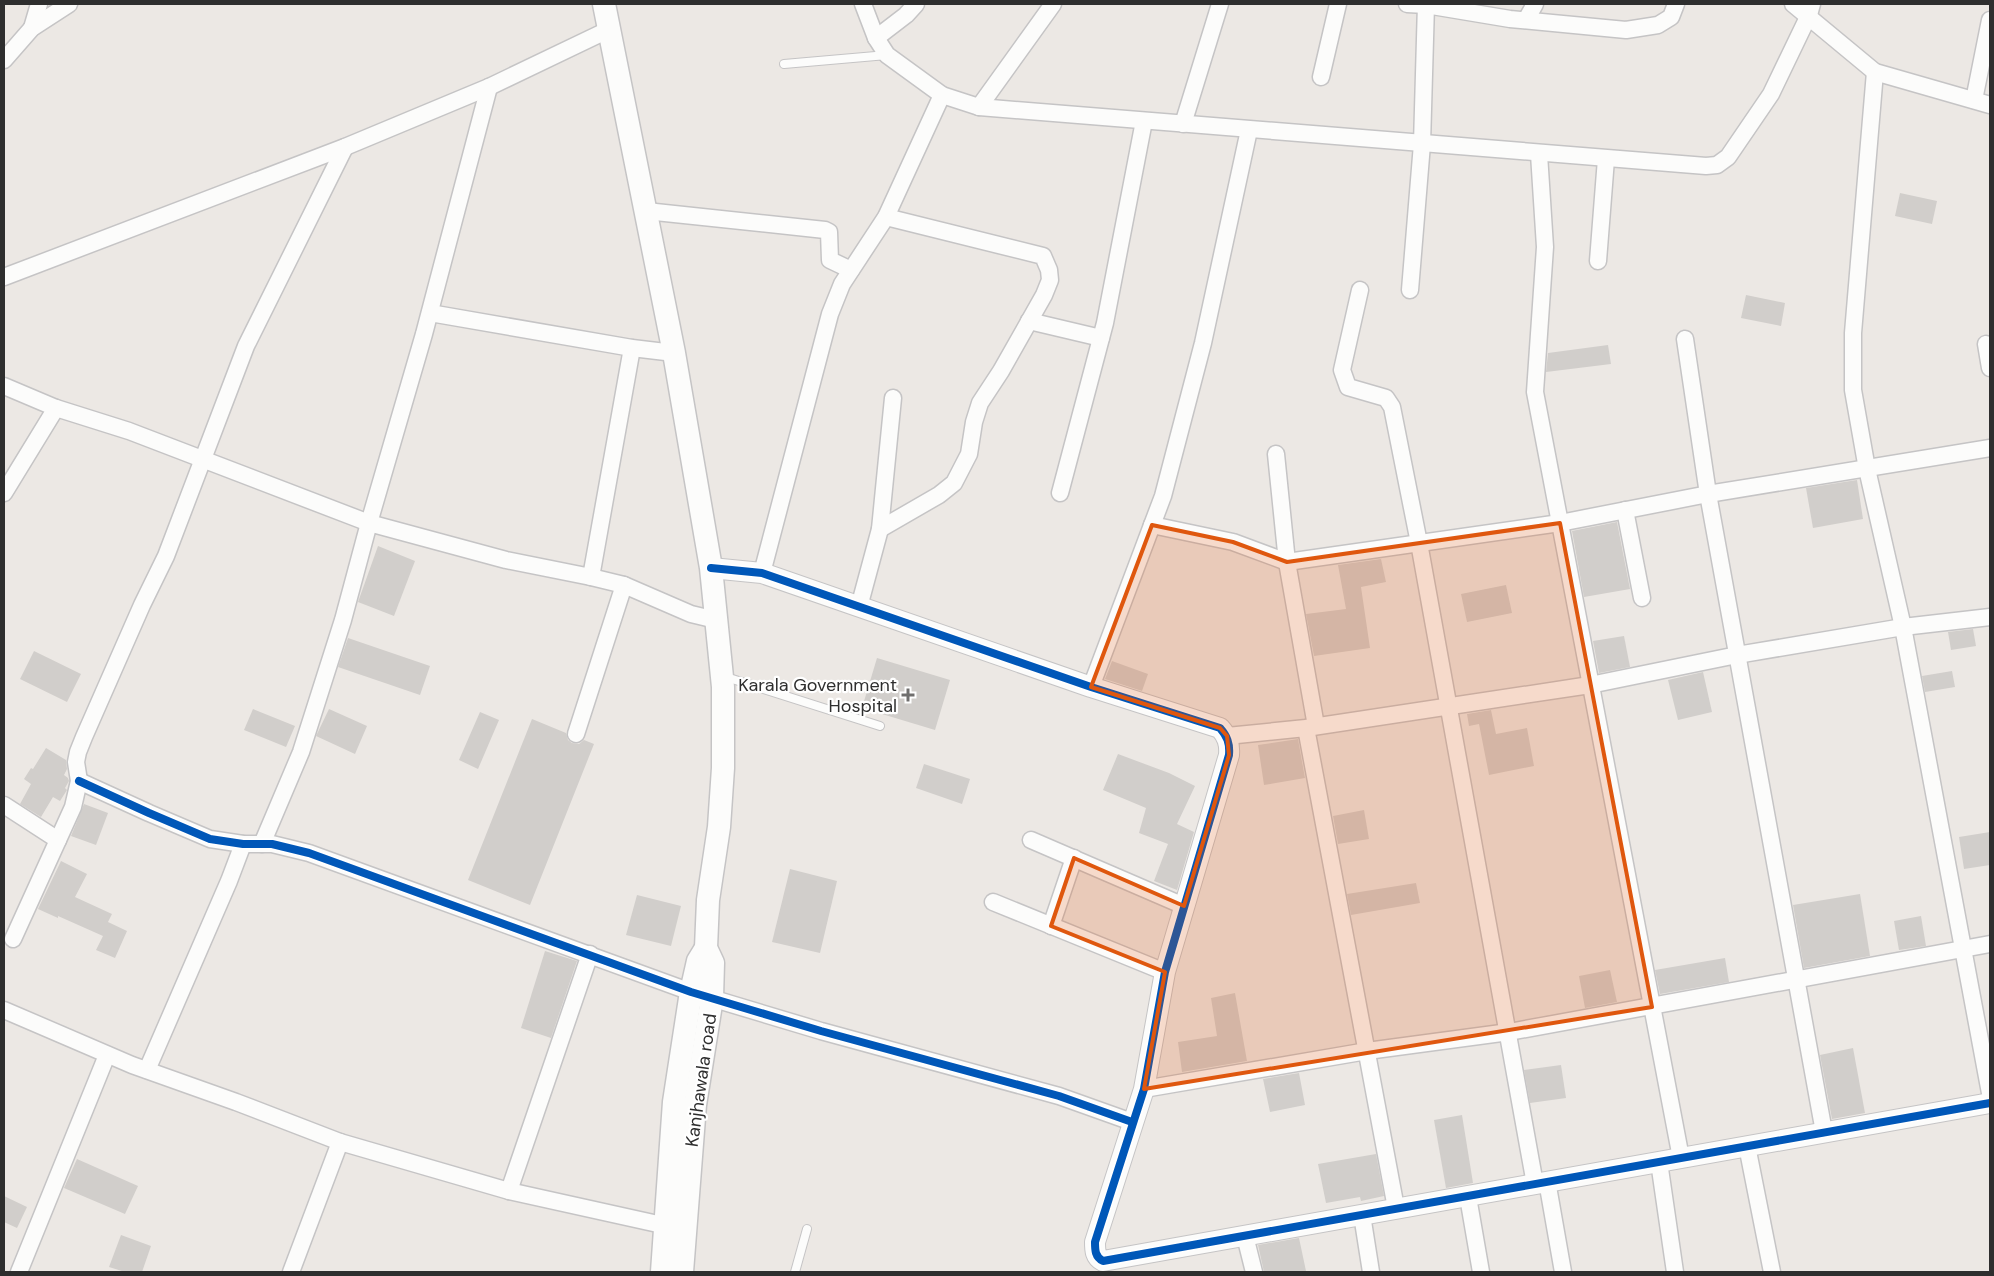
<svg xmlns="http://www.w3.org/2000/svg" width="1994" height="1276" font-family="'DM Sans',sans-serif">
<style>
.building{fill:#d1cecb}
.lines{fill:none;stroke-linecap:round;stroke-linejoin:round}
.service-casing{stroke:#c5c4c5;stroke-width:10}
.minor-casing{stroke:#c5c4c5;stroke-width:19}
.tertiary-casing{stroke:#c5c4c5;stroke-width:22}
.secondary-casing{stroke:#c5c4c5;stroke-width:25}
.service{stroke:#fcfcfb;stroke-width:8}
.minor{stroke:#fcfcfb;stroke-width:16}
.tertiary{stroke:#fcfcfb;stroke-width:20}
.secondary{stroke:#fcfcfb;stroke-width:22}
.cycleway-casing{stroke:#fff;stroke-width:11}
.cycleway{stroke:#0057b8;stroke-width:8}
.marked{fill:#df570e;fill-opacity:0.2;stroke:#df570e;stroke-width:4;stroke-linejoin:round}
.poi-dot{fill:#706f6e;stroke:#fff;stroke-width:2}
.labels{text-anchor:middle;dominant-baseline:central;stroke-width:4.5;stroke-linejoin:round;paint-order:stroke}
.poi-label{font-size:18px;fill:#2e2e2e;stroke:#fff;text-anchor:end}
.street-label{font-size:18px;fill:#2e2e2e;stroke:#fff}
</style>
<rect width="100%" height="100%" fill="#ece8e4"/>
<g class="building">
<path d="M 1900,193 L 1937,201 L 1932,224 L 1895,216 Z"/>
<path d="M 1746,295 L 1785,303 L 1781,326 L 1741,318 Z"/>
<path d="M 1608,345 L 1611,364 L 1546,372 L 1548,353 Z"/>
<path d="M 1857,480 L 1863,519 L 1813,528 L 1806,488 Z"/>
<path d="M 1617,522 L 1630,589 L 1584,597 L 1572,531 Z"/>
<path d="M 378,546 L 415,561 L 394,616 L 358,602 Z"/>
<path d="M 1381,559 L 1386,582 L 1361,587 L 1370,648 L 1314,656 L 1306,614 L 1346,609 L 1338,565 Z"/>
<path d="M 1506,585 L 1512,613 L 1467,622 L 1461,594 Z"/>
<path d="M 1973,629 L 1976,646 L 1951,650 L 1948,632 Z"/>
<path d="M 1624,636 L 1630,667 L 1599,673 L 1593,641 Z"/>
<path d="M 348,638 L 430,666 L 420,695 L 338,667 Z"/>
<path d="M 34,651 L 81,674 L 67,702 L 20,679 Z"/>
<path d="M 877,658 L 950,680 L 935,730 L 862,708 Z"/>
<path d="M 1112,661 L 1148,674 L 1142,691 L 1105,679 Z"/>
<path d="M 1952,671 L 1955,687 L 1925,692 L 1922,676 Z"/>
<path d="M 1703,672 L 1712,712 L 1678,720 L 1668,680 Z"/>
<path d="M 253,709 L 295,726 L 286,747 L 244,730 Z"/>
<path d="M 329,709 L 367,726 L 355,754 L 316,736 Z"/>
<path d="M 1491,710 L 1496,734 L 1527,728 L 1534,766 L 1489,775 L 1479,724 L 1469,726 L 1467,714 Z"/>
<path d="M 480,712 L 499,720 L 478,769 L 459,760 Z"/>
<path d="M 532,719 L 566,733 L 568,740 L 572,743 L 579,744 L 584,740 L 594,744 L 530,905 L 468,880 Z"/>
<path d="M 1298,739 L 1305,778 L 1264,785 L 1258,745 Z"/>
<path d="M 46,748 L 66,760 L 67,769 L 64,775 L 68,778 L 69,781 L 65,788 L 67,790 L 60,801 L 53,797 L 41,817 L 20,804 L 31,784 L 24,779 L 31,768 L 33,769 Z"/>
<path d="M 1118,754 L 1169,773 L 1195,786 L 1177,824 L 1194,832 L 1177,890 L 1154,881 L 1168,844 L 1139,833 L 1146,808 L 1103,790 Z"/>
<path d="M 924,764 L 970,779 L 962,804 L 916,788 Z"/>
<path d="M 84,804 L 108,813 L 96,845 L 71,836 Z"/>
<path d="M 1364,810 L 1369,839 L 1338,844 L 1333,816 Z"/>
<path d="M 1990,832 L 1990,865 L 1964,869 L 1959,837 Z"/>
<path d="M 61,861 L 87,874 L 75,897 L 112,914 L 108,922 L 127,931 L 115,958 L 96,950 L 103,936 L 58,916 L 58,918 L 38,909 Z"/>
<path d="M 790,869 L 837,881 L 820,953 L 772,942 Z"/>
<path d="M 1416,883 L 1420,903 L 1351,915 L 1347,894 Z"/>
<path d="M 1860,894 L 1870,956 L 1804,968 L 1793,905 Z"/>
<path d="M 637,895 L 681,906 L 671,946 L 626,935 Z"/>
<path d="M 1921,916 L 1926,946 L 1899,950 L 1894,921 Z"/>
<path d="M 545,951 L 577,961 L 551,1038 L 521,1028 Z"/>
<path d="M 1725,958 L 1729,982 L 1660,994 L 1655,970 Z"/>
<path d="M 1610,970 L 1617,1002 L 1585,1008 L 1579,976 Z"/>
<path d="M 1235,993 L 1247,1061 L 1182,1072 L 1178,1042 L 1217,1036 L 1211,998 Z"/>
<path d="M 1853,1048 L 1865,1113 L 1832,1119 L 1820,1055 Z"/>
<path d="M 1561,1065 L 1566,1098 L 1530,1103 L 1524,1070 Z"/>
<path d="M 1299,1073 L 1305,1105 L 1270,1112 L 1263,1079 Z"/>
<path d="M 1462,1115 L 1473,1183 L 1446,1188 L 1434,1120 Z"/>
<path d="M 1376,1154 L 1384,1196 L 1361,1201 L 1360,1197 L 1326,1203 L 1318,1164 Z"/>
<path d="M 77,1159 L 138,1186 L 125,1214 L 64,1188 Z"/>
<path d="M 4,1196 L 27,1207 L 17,1228 L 4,1222 Z"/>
<path d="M 121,1235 L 151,1246 L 142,1272 L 125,1272 L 109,1267 Z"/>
<path d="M 1299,1238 L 1306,1271 L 1264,1272 L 1258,1245 Z"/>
</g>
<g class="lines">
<defs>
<g id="service">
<path d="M 784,64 L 887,55"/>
<path d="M 726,677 L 880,726"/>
<path d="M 795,1272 L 807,1229"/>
</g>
<g id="minor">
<path d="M 863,4 L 876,38 L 887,55 L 942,95 L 979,107 L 1706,166 L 1717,165 L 1728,157 L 1771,94 L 1809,15 L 1812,4"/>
<path d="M 1407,4 L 1426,5 L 1510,19 L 1626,30 L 1658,25 L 1671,17 L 1676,4"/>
<path d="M 1793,4 L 1875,72 L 1990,105"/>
<path d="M 1526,20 L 1535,4"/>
<path d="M 32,28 L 39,4"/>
<path d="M 876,38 L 906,15 L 916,4"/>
<path d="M 4,60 L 32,28 L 69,4"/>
<path d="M 1875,72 L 1853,333 L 1853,390 L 1867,469 L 1903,627 L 1990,1093"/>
<path d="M 1321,77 L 1338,4"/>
<path d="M 1974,100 L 1990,20"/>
<path d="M 979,107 L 1053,4"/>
<path d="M 1183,124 L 1220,4"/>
<path d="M 1539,154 L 1545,247 L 1535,392 L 1681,1158"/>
<path d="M 646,211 L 825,230 L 829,232 L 830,260 L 851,270"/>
<path d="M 1598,261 L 1606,159"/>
<path d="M 4,277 L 345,147 L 489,87 L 610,29"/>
<path d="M 1360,290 L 1342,370 L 1348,387 L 1386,398 L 1392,407 L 1419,543 L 1535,1184"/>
<path d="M 1410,290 L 1422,144 L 1426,4"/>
<path d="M 430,313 L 632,348 L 674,353"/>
<path d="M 1029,321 L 1101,338"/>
<path d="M 1685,339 L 1708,494 L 1824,1132"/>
<path d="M 1986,344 L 1990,368"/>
<path d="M 4,386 L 56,408 L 129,431 L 369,523 L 506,560 L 591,577 L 632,348"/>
<path d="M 1276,454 L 1287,562 L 1316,726"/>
<path d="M 4,493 L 56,408"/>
<path d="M 1060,493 L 1105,323 L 1144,121"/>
<path d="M 1625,510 L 1642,598"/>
<path d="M 1152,525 L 1233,542 L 1287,562 L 1560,523 L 1708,494 L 1990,448"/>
<path d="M 880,529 L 939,495 L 954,483 L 969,454 L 974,422 L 980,403 L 1001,371 L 1044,295 L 1050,280 L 1049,270 L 1043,256 L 886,217"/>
<path d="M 762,573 L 830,314 L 842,284 L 886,217 L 942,95"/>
<path d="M 624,585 L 691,614 L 716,620"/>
<path d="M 859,607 L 880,529 L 893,398"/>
<path d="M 1091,687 L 1163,496 L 1203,343 L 1249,130"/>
<path d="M 1306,728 L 1396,1208"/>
<path d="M 576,734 L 624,585 L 591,577"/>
<path d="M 1227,736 L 1306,728 L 1590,685 L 1737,655 L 1903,627 L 1990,617"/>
<path d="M 79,781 L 149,813 L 210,839 L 243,844 L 272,844 L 309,853 L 691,992 L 821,1031 L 1059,1096 L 1132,1122"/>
<path d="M 4,805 L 58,840"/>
<path d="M 1031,840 L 1184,906"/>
<path d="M 262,844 L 301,752 L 343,620 L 369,523 L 424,334 L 489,87"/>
<path d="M 993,902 L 1165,972"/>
<path d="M 1051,926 L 1074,858"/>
<path d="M 13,939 L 73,807 L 79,781 L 76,762 L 78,752 L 84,737 L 142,605 L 166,556 L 246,346 L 345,147"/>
<path d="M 4,1010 L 132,1065 L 236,1102 L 340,1142 L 509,1191 L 676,1228"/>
<path d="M 147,1070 L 229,881 L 243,844"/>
<path d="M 1144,1089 L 1367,1051 L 1509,1032 L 1990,944"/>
<path d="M 1747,1146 L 1772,1272"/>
<path d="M 1659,1162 L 1675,1272"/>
<path d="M 1547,1181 L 1563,1272"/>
<path d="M 509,1191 L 590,954"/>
<path d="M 1468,1197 L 1481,1272"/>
<path d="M 1362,1215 L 1371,1272"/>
<path d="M 1245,1236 L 1254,1272"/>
<path d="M 19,1272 L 107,1055"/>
<path d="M 291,1272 L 340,1142"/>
</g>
<path id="tertiary" d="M 711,568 L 762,573 L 1091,687 L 1220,728 C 1227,736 1230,743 1229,755 L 1165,972 L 1144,1089 L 1095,1242 C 1095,1250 1095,1257 1103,1261 L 1990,1103"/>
<g id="secondary">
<path d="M 604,4 L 674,353 L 711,568 L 723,687 L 723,768 L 719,827 L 708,900 L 706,948 L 713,963 L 712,998 L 695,1105 L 682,1272"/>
<path d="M 662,1272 L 674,1102 L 691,992 L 698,961 L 706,948"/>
</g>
</defs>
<use href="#service" class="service-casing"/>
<use href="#minor" class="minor-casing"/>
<use href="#tertiary" class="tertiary-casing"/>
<use href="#secondary" class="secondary-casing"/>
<use href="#service" class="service"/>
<use href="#minor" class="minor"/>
<use href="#tertiary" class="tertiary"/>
<use href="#secondary" class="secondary"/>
<defs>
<g id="cycleway">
<path d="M 711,568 L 762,573 L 1091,687 L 1220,728 C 1227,736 1230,743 1229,755 L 1165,972 L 1144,1089 L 1095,1242 C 1095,1250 1095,1257 1103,1261 L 1990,1103"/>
<path d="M 79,781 L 149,813 L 210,839 L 243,844 L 272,844 L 309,853 L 691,992 L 821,1031 L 1059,1096 L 1132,1122"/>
</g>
</defs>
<use href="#cycleway" class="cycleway-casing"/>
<use href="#cycleway" class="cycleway"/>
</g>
<path class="marked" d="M 1560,523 L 1652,1007 L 1144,1089 L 1165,972 L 1051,926 L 1074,858 L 1184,906 L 1229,755 L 1227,736 L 1220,728 L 1091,687 L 1152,525 L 1233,542 L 1287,562 Z"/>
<path class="poi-dot" d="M905.5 687.5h5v5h5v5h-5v5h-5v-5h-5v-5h5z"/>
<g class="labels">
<g class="poi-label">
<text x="897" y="685">Karala Government<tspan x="897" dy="21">Hospital</tspan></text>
</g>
<g class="street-label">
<text transform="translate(701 1080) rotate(-82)">Kanjhawala road</text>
</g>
</g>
<rect width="1994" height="1276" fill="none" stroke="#2e2e2e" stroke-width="10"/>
</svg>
